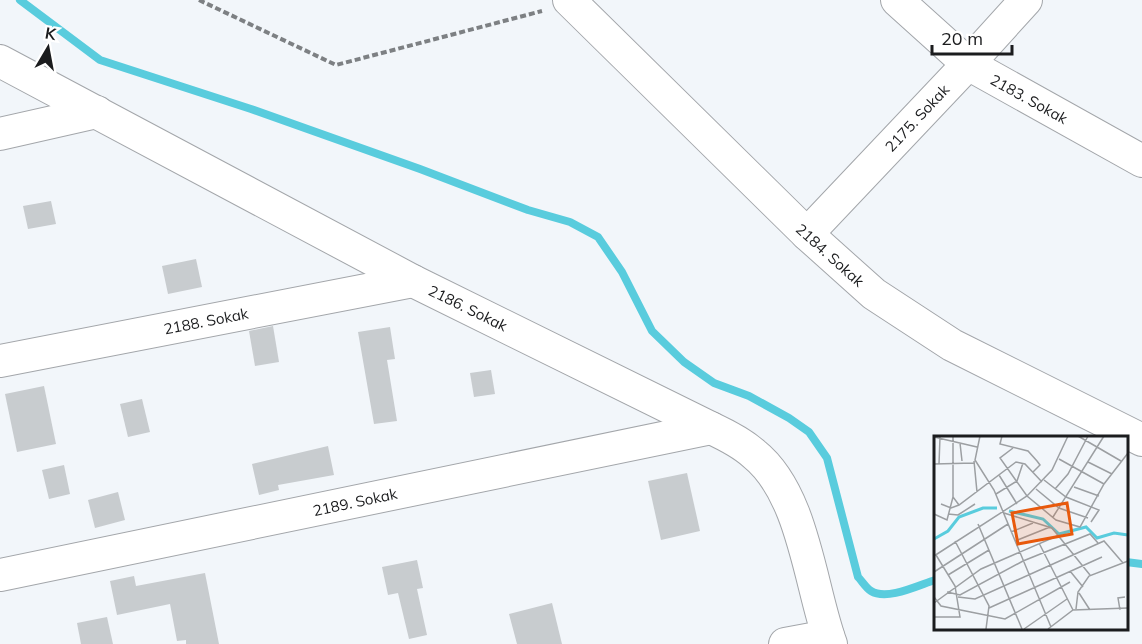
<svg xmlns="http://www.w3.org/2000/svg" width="1142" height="644" font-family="Mulish,sans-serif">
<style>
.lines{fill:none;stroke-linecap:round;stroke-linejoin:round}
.stream{stroke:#59ccdd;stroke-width:8}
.building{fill:#c8cccf}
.minor-casing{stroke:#a3a6aa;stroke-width:34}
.path{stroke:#7d8083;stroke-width:4;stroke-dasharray:6 3;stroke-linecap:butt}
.minor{stroke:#fff;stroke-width:32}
.labels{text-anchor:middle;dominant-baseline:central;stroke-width:4.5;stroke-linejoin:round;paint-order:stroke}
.street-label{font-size:15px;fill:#1b1c1e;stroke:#fff}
.inset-river{fill:none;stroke:#59ccdd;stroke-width:3}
.inset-road{fill:none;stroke:#9c9fa2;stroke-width:1.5}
.view{fill:#e8590c;fill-opacity:0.15;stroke:#e8590c;stroke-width:3}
.inset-edge{fill:none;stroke:#1b1c1e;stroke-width:3}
</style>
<rect width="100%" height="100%" fill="#f2f6fa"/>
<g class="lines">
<g class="stream">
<path d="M 20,0 L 100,60 L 251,109 L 420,169 L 528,210 L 570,222 L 598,237 L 622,272 L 652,331 L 684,362 L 714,383 L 749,396 L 789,418 L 809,432 L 827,458 L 858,577 C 862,581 866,588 871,591 C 887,601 919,585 935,580"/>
<path d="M 1126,562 L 1142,564"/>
</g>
</g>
<g class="building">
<path d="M 51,201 L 56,224 L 28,229 L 23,206 Z"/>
<path d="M 196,259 L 202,287 L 168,294 L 162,266 Z"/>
<path d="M 273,326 L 279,362 L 255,366 L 249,331 Z"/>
<path d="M 390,327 L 395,359 L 387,360 L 397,421 L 374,424 L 358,332 Z"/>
<path d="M 491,370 L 495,394 L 474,397 L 470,373 Z"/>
<path d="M 44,386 L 56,444 L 17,452 L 5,394 Z"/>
<path d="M 142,399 L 150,432 L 128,437 L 120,404 Z"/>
<path d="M 328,446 L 334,475 L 278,485 L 279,490 L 259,495 L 252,464 Z"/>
<path d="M 64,465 L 70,494 L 49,499 L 42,470 Z"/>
<path d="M 687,473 L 700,531 L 661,540 L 648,481 Z"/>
<path d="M 118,492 L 125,520 L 95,528 L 88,500 Z"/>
<path d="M 417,560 L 423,588 L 417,589 L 427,635 L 409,639 L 398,593 L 388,595 L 382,567 Z"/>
<path d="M 205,573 L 219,644 L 186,644 L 186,640 L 177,641 L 170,604 L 117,615 L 110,581 L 134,576 L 136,586 Z"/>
<path d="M 552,603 L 562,644 L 517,644 L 509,614 Z"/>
<path d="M 107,617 L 113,644 L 81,644 L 77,623 Z"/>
</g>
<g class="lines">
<defs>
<g id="minor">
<path d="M 569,0 L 807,234 L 874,294 L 952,345 L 1142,440"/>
<path d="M 897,0 L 968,64 L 1142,161"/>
<path d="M 0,61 L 413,281 L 711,428 C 726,435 742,443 754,454 C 804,494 810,587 831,644"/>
<path d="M 0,134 L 97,112"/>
<path d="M 807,234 L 968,64 L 1026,0"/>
<path d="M 0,361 L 413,281"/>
<path d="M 0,575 L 711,428"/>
<path d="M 785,644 L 828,636"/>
</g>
</defs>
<use href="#minor" class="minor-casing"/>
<path class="path" d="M 199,0 L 336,65 L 542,11"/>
<use href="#minor" class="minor"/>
</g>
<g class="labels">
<g class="street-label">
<text transform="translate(1029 99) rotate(29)">2183. Sokak</text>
<text transform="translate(917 118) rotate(-47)">2175. Sokak</text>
<text transform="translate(830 255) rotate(42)">2184. Sokak</text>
<text transform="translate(468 308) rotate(26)">2186. Sokak</text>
<text transform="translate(206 321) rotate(-11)">2188. Sokak</text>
<text transform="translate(355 502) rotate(-12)">2189. Sokak</text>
</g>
</g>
<g transform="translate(934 436)">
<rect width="194" height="194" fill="#f2f6fa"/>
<path class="inset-river" d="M 75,75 L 109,83 L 125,98 L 152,91 L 163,102 L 180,97 L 194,99M 0,103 L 14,95 L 25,81 L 49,72 L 63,72"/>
<path class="inset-road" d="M 19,0 L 19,61 L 25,69M 46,0 L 41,24 L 60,54 L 117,191M 68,0 L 66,8 L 94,15 L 103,25 L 106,29 L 99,36M 144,0 L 187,25M 0,1 L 43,11M 26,7 L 28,25M 79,12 L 66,22 L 93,60 L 122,84 L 146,91 L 170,48 L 194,17M 125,23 L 170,48M 40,25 L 43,56M 154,26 L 178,38M 0,28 L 40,27M 5,28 L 6,1M 65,39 L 83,68M 110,44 L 132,61 L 165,74 L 157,86M 140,51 L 165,60M 102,53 L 125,72 L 154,82M 121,53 L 134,38 L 154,0M 62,58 L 83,45 L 89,27M 7,68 L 17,72 L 25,69 L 82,26 L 91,28 L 108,46M 70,77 L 118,92 L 156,139M 0,78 L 13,84 L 19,61M 14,78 L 24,79 L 41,68M 119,81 L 170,0M 44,88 L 88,193M 77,96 L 99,87M 21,105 L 55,170 L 52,193M 81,105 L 116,91M 105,107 L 139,174M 0,120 L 93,60 L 118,34 L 134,0M 136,135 L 149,151M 0,136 L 74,88M 14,139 L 55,114M 13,156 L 26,159 L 89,125 L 156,98 L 164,107M 145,157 L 156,174M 0,161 L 7,170 L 71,183 L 136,146M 24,161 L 41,163 L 170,105 L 189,127M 0,167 L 47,133 L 123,100M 55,172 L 168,121M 142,173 L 144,156 L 155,140 L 194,125M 186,174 L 184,162 L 191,161M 0,181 L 26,181 L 21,150 L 2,119M 90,193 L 133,163M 114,193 L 139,174 L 194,172"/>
<path class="view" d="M 133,67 L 138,98 L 84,108 L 78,77 Z"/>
<rect width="194" height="194" class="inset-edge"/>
</g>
<g transform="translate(48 48) rotate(10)" stroke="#ffffff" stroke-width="4.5" paint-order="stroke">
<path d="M0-4.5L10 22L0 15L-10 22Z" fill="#1b1c1e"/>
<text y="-9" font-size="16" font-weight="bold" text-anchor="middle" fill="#1b1c1e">K</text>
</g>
<path d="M932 45v9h80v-9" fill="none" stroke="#1b1c1e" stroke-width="3"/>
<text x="941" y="45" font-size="18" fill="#1b1c1e" stroke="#ffffff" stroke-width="4.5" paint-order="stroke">20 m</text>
</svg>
